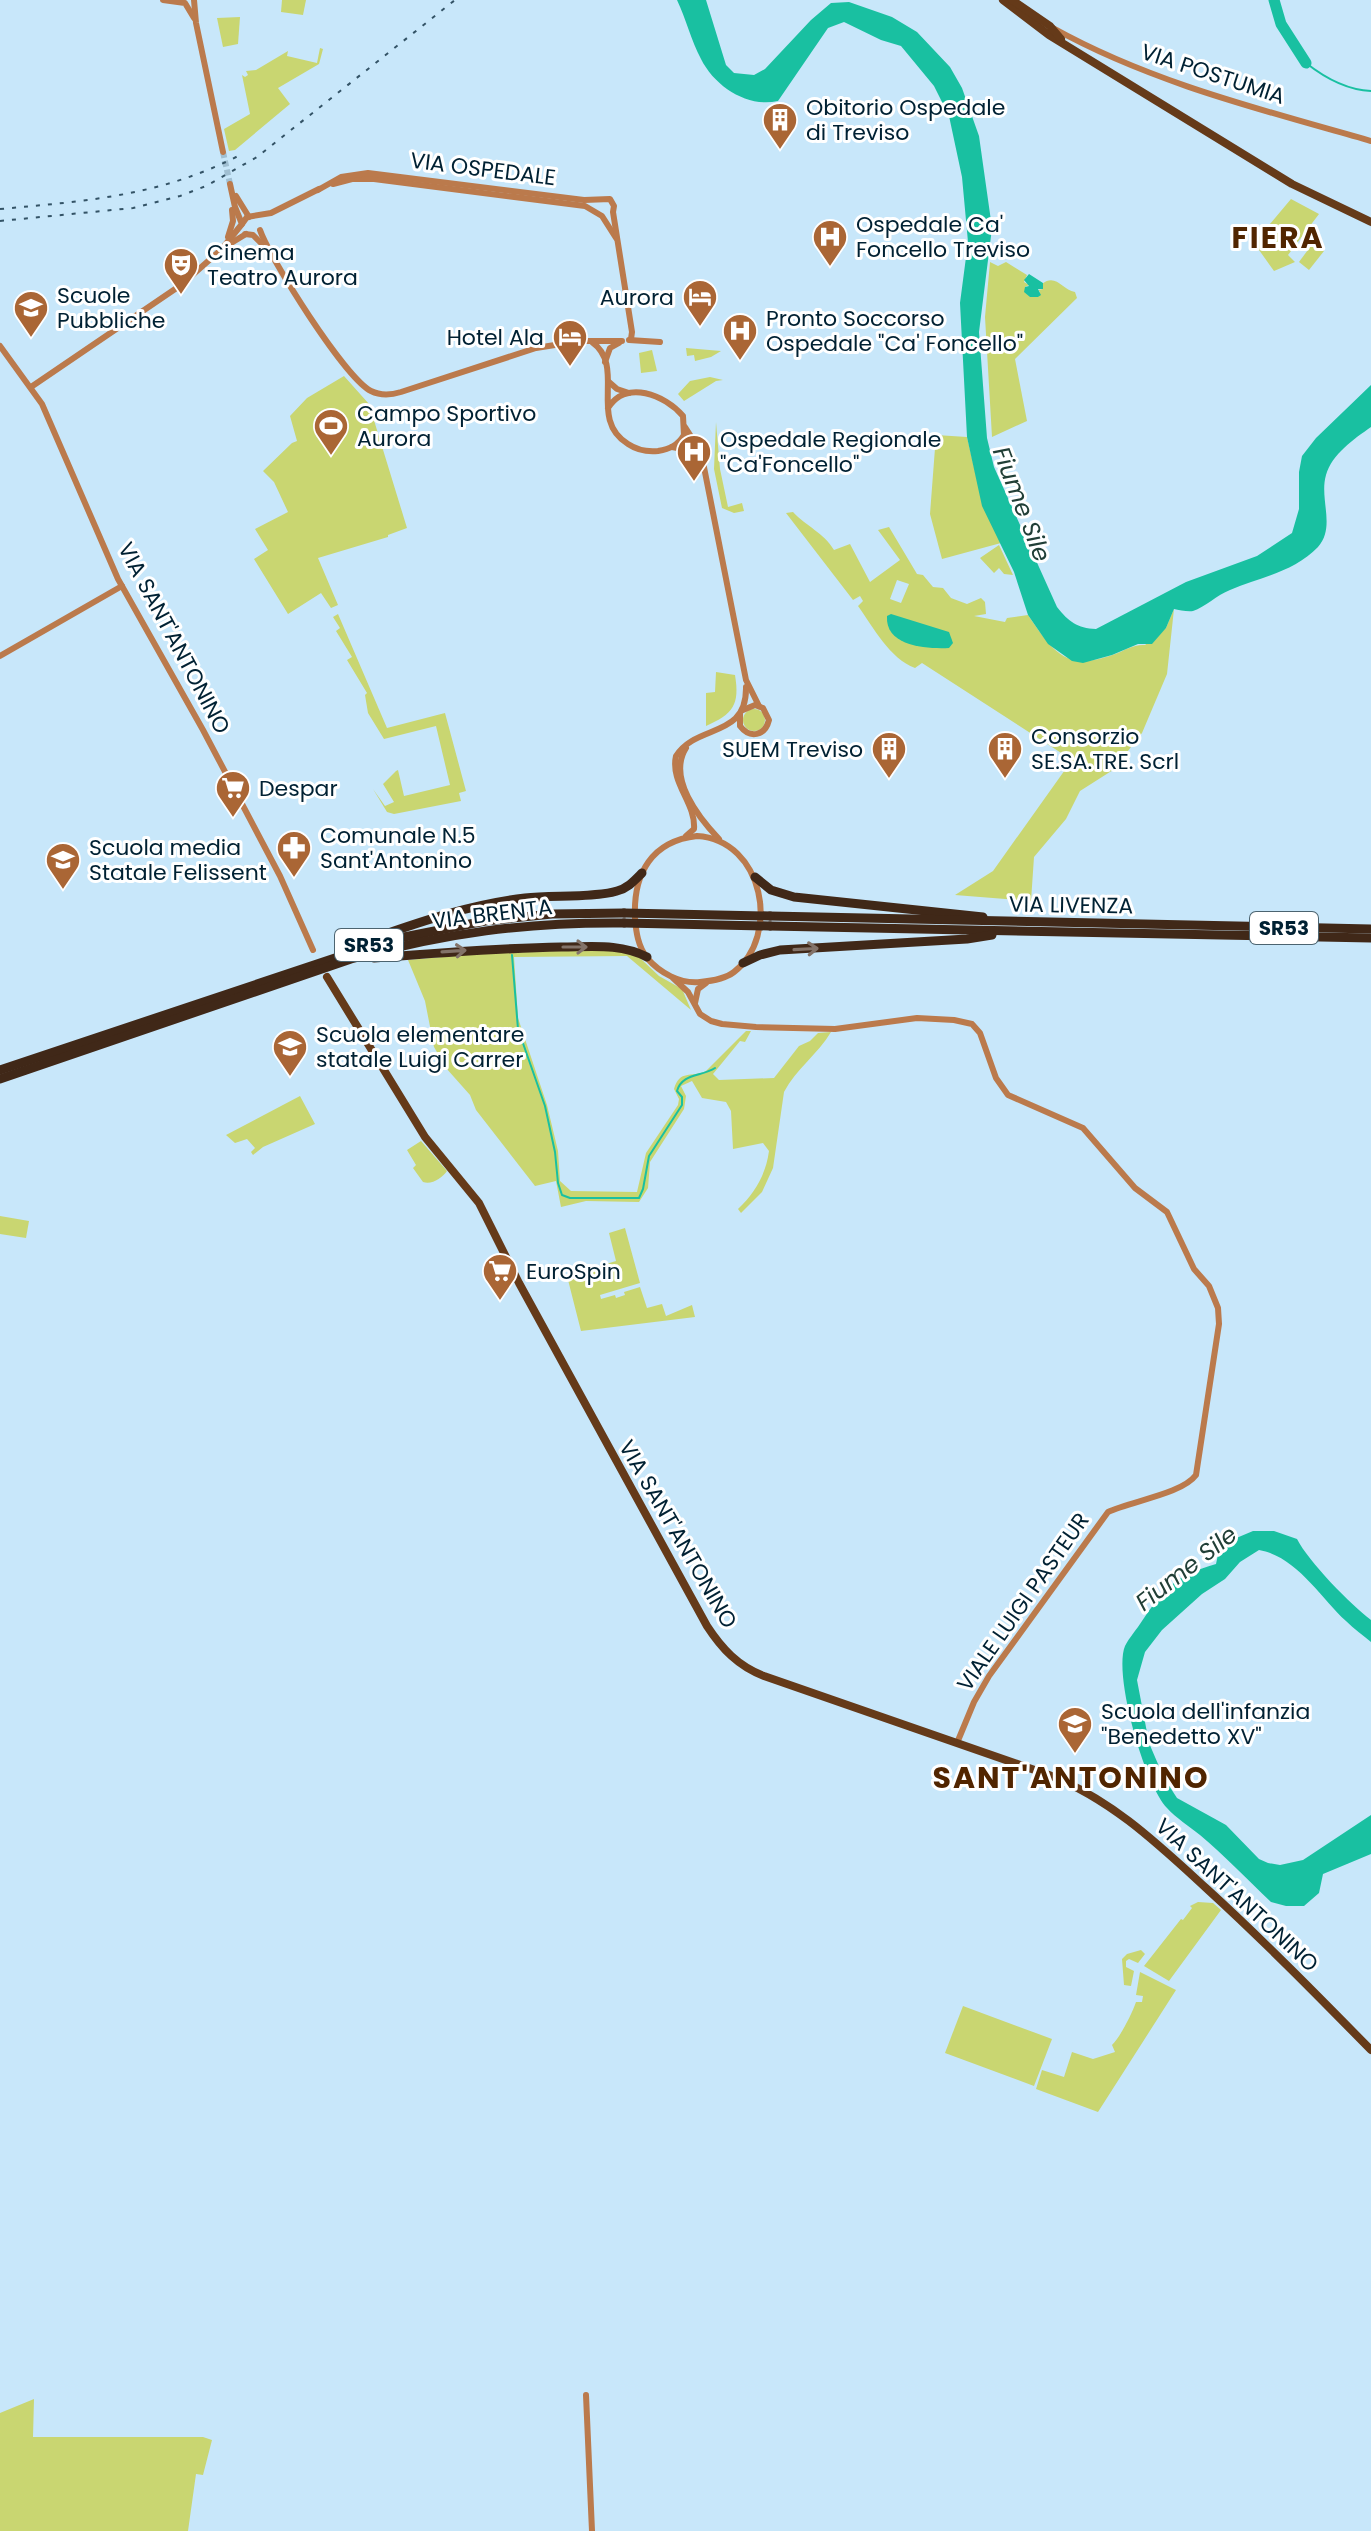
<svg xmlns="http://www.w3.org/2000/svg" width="1371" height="2531" font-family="Poppins,sans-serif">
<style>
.green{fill:#c9d671;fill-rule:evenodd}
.water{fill:#19c0a1}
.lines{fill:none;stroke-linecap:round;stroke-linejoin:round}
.stream{stroke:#19c0a1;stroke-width:2}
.river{stroke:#19c0a1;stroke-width:11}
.minor-tunnel{stroke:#a0bfd2;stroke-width:6;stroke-dasharray:6 3;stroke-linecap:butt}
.minor{stroke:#bb7a4c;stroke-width:6}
.major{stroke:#653a19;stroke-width:8}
.highway{stroke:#402818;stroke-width:9}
.rail{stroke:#335366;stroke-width:2;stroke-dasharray:4 8;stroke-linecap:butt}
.highway-bridge{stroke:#402818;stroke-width:9}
.oneway{stroke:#837369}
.labels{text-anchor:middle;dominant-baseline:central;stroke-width:6;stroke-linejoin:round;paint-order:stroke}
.shield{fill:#fff;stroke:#4c6470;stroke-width:2}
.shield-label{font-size:20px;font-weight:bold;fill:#002133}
.street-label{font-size:22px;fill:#002133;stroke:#fff}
.poi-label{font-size:22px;fill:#002133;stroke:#fff;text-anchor:start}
.water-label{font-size:24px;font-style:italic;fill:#213f37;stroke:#fff}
.district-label{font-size:30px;font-weight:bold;letter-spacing:2px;fill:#512500;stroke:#fff}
</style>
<rect width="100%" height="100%" fill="#c8e7fa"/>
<g class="green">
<path d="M 282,0 L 306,0 L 303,15 L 281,12 Z"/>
<path d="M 240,17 L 238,44 L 223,47 L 217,18 Z"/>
<path d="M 320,48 L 323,49 L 319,64 L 278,88 L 290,104 L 235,150 L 229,151 L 224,129 L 250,114 L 242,75 L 245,77 L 248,75 L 246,71 L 256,70 L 288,51 L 287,56 L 317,63 Z"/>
<path d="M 1291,199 L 1319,214 L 1288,255 L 1295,262 L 1274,271 L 1254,243 Z"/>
<path d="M 1313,243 L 1324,251 L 1309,270 L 1299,262 Z"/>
<path d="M 990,262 L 998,266 L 1006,262 L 1027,275 L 1024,282 L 1029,285 L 1025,287 L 1030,297 L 1038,297 L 1040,292 L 1038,290 L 1043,289 L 1042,284 C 1056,273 1062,290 1075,292 L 1077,298 L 1015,359 L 1027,421 L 992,437 L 985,317 Z"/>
<path d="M 686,348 L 721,351 L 711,357 L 695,361 L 694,355 L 687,356 Z"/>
<path d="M 652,350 L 657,371 L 641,373 L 639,353 Z"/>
<path d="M 344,376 L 369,404 L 407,528 L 388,535 L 388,537 L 318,558 L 338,605 L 331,608 L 321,593 L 288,614 L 254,559 L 268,550 L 255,529 L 288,512 L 274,482 L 263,471 L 292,443 L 297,441 L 290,416 L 307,398 Z"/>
<path d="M 710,377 L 723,380 L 716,381 L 684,401 L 678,394 L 690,381 Z"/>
<path d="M 716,422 L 720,469 L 728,507 L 742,503 L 744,511 L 734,513 L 722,508 L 714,469 Z"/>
<path d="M 936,435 L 967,437 L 977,480 L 1001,543 L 942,559 L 930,514 Z"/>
<path d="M 793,512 C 807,527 823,532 834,550 L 850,544 L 870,582 L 900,560 L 878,530 L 889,527 L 917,574 L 923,575 L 933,587 L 943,588 L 951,598 L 967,604 L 981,598 L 985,602 L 986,614 L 974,616 L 1005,622 L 1007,618 L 1028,615 C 1054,653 1066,672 1115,654 C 1125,650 1134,644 1145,645 L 1166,628 L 1174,609 L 1167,674 L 1142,733 L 1113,770 L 1080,791 L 1066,819 L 1034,857 L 1031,901 L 955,895 L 993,871 L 1072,760 L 922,663 L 915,668 C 890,659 873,627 858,606 L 863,601 L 860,596 L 853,600 L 786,513 ZM 897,580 L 909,584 L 901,603 L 890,599 Z"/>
<path d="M 999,545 L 1013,575 L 1004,574 L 999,568 L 994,573 L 980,558 Z"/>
<path d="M 338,614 L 387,728 L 445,713 L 466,791 L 459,793 L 461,801 L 394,814 L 387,812 L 373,789 L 385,806 L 394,802 L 383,784 L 396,771 L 398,770 L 404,796 L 450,785 L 436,726 L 384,739 L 368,713 L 365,695 L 367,693 L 347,660 L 352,657 L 336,631 L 340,628 L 333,617 Z"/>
<path d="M 716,672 L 735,675 C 740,705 733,714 706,726 L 706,693 L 715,692 Z"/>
<circle cx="754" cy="720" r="11"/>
<path d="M 619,950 L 640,958 L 659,976 L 682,989 L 691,1010 L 627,956 L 514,957 L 518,1018 L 547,1105 L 558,1151 L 560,1181 L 571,1191 L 637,1192 L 646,1153 L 678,1105 L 679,1099 L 674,1089 C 680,1069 691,1078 706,1071 L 746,1031 L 751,1031 L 745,1042 L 740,1041 L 713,1074 L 719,1080 L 774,1078 L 799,1046 L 810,1041 L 818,1033 L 831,1032 C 818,1054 796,1069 784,1092 L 773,1168 L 762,1192 L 741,1213 L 738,1209 C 755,1193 766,1174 769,1151 L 763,1143 L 733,1149 L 731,1111 L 726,1102 L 702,1098 L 692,1081 L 681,1086 L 686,1096 L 684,1109 L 650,1162 L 648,1188 L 639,1202 L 586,1201 L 561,1207 L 556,1181 L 535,1186 L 476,1110 L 470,1095 L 446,1068 L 434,1047 L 425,1001 L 408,960 L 511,951 Z"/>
<path d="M 300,1096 L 315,1124 L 263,1147 L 253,1155 L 251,1152 L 255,1148 L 247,1139 L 235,1143 L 226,1135 Z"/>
<path d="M 421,1141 L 447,1171 C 442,1178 432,1185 423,1182 L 413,1168 L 416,1165 L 407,1150 Z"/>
<path d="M 0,1216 L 29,1221 L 26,1238 L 0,1234 Z"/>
<path d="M 625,1228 L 640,1283 L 600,1295 L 601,1299 L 615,1295 L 616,1298 L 625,1295 L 624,1292 L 640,1287 L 647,1308 L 662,1304 L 666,1316 L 692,1305 L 695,1317 L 581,1331 L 567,1276 L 616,1261 L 609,1233 Z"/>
<path d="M 1198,1902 L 1213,1903 L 1221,1910 L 1169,1981 L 1144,1966 L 1181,1919 L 1183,1920 L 1192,1908 L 1190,1906 Z"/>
<path d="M 1141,1950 L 1145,1954 L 1138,1963 L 1129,1959 L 1126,1961 L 1126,1967 L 1134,1971 L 1131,1986 L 1124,1985 L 1122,1959 L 1127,1954 Z"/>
<path d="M 1140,1972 L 1176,1990 L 1098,2112 L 1036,2089 L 1042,2070 L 1064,2077 L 1072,2052 L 1093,2059 L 1115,2052 L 1112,2045 C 1120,2037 1131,2016 1136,2002 L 1142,2002 L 1143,1996 L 1136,1995 Z"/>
<path d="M 963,2006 L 1052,2039 L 1034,2086 L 945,2053 Z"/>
<path d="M 34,2399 L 33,2437 L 203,2437 L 212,2440 L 203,2475 L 196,2474 L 188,2531 L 0,2531 L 0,2413 Z"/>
</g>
<g class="water">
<path d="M 677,0 L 706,0 L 726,65 L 734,73 L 754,75 L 765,69 L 811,20 L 831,3 L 849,2 L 892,17 L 917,32 L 950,67 L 962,88 L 979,136 L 992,228 L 979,332 L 987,438 L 994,467 L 1057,607 C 1069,622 1077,628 1096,629 L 1186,582 L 1257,556 L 1292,533 L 1299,509 L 1299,472 L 1302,456 L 1316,438 L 1371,385 L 1371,427 C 1354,439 1332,454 1326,475 C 1319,499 1336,527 1318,547 C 1294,572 1261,577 1230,590 C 1217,595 1205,607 1193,611 C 1188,612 1179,610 1174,609 L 1166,628 L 1152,644 L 1138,644 L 1112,655 L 1083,663 L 1072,661 L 1048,644 L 1028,615 L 1014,572 L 982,506 L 967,437 L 960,303 L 968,242 L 962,177 L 949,116 L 934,86 L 901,46 L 881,40 L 844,22 L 828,28 L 778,101 C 748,108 715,87 701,59 C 691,40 686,19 677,0 Z"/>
<path d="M 1029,274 L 1043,283 L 1043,289 L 1038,289 L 1041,295 L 1038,297 L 1030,297 L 1024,292 L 1025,287 L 1029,286 L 1024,280 Z"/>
<path d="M 891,614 L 949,632 L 953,643 L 949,648 C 928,649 885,647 887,616 Z"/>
<path d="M 1253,1531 L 1274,1531 L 1297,1539 C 1308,1561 1351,1605 1371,1620 L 1371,1642 C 1363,1635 1354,1629 1346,1621 C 1320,1597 1296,1556 1259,1550 L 1240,1562 L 1225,1579 L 1202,1594 L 1162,1630 L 1145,1652 L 1137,1680 L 1149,1743 L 1164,1778 L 1177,1798 L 1226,1825 L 1259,1859 L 1268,1863 L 1280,1865 L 1303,1860 L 1371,1815 L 1371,1854 L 1323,1874 L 1319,1893 L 1304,1906 L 1286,1906 L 1271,1902 C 1248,1880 1225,1856 1200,1835 C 1189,1826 1176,1818 1167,1808 C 1145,1786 1113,1675 1125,1646 C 1129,1638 1137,1629 1142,1621 C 1166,1586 1175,1576 1216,1564 L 1219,1550 L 1234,1539 Z"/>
</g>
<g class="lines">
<g class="stream">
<path d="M 1306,63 C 1325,78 1347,90 1371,91"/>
<path d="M 512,955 L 518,1029 L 545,1106 L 555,1152 L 558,1183 L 562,1195 L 570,1198 L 639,1198 L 643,1189 L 649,1156 L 682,1105 L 682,1097 L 677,1091 C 682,1073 701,1077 715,1068"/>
</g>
<path class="river" d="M 1274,0 L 1281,24 L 1306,63"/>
<path class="minor-tunnel" d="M 223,152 L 230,184"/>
<g class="minor">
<path d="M 163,0 L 185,3 L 194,18"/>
<path d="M 194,0 L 196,23 L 223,152"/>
<path d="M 1053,28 C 1152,83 1263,110 1371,141"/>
<path d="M 333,184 L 352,179 L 374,179 L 585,206 L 602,216 L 616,238"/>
<path d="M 318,190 L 341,177 L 368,173 L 584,200 L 610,199 L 614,206 L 613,212 L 632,332 L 631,339"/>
<path d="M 236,196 L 249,217"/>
<path d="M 242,224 L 247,217 L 271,213 L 319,189"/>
<path d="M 260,230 C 270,259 345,378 371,391 C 381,396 391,395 401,392 L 536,348 L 580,341 L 622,341"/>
<path d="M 245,234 L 253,235 L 265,247"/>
<path d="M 228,237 L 233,221 L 232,210"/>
<path d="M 225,245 L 242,224 L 235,207 L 230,184"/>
<path d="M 629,340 L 660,342"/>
<path d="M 592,342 C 627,367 587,419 628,444 C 637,450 648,452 658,451 C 670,449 678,445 684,435 L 683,416 C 665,395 626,379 608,408"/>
<path d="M 0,346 L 42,404 L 118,579 L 203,730 L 280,876 L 313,950"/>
<path d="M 605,362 L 610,348 L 619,343"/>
<path d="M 609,382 L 617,389 L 629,393"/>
<path d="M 31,387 L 181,285 L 223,248 L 246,234"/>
<path d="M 685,427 L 701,452 L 746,680 L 759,706"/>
<path d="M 672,447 L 688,450 L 702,464"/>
<path d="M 0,656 L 122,586"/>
<path d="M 740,714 L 740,726 C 750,739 765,736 769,720 L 763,708 L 755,705 L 743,710"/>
<path d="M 686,748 C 667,778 699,818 719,839"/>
<path d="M 686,836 L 694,829 C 696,803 670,783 676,756 C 697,723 747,739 746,687"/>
<path d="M 697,836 C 764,840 781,936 734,972 C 725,979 712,981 700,982 C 680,984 660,973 647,958 C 638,946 636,932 635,918 C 633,873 652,841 697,836 Z"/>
<path d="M 673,978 L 688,992 L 700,1014 L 711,1021 L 722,1024 L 756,1027 L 835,1029 L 917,1018 L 954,1020 L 972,1024 L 980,1033 L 996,1078 L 1008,1095 L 1083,1128 L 1135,1188 L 1167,1212 L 1194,1269 L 1209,1286 L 1218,1308 L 1219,1324 L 1196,1475 C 1182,1494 1131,1501 1108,1512 L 989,1676 L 974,1702 L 957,1743"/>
<path d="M 695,1003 L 698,989 L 706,983"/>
<path d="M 586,2395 L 592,2531"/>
</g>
<g class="major">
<path d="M 1003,0 L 1049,35 L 1292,184 L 1371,222"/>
<path d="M 1012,0 L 1050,26 L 1061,39"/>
<path d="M 327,977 L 425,1137 L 479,1203 L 519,1283 L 707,1626 C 722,1649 738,1666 764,1676 L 1049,1775 C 1111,1799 1158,1844 1206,1888 C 1263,1940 1317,1995 1371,2050"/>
</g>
<g class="highway">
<path d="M 755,877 L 771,890 L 794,897 L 983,917"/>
<path d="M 770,916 L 1371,929"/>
<path d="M 770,926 L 1371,938"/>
<path d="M 377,937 C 425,920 474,904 525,898 C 552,895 594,898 617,891 C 628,888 634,881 642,873"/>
<path d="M 374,958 C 436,953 499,948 561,947 C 591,947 620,943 647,957"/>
<path d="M 743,963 L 760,955 L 780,950 L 967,939 L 992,935"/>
<path d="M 0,1070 L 389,940 L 485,921 L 552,914 L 624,913"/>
<path d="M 0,1079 L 351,959 C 445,933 526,922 624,923"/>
</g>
<g class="rail">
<path d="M 0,209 C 87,201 161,196 240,155"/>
<path d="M 0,221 L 133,208 L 180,196 L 206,186 L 257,157 L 455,0"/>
</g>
<g class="highway-bridge">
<path d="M 624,913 L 770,916"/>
<path d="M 624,923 L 770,926"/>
</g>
</g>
<defs><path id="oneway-shaft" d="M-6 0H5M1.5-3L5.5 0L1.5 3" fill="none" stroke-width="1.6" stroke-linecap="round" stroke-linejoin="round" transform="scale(2)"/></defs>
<g class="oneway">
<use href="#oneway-shaft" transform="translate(575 947)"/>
<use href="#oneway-shaft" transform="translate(806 949) rotate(-3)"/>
<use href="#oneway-shaft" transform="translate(454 951) rotate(-4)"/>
</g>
<defs>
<symbol id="building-pin" viewBox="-11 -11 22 30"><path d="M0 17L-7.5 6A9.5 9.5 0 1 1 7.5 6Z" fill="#aa6635" stroke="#fff"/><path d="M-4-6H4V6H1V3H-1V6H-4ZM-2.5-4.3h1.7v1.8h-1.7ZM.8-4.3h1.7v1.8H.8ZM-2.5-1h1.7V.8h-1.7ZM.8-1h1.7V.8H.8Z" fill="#fff"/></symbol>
<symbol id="hospital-pin" viewBox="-11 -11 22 30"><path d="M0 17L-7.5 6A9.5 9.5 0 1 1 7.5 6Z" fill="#aa6635" stroke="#fff"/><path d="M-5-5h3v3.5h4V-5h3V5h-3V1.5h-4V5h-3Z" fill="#fff"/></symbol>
<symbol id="theatre-pin" viewBox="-11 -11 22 30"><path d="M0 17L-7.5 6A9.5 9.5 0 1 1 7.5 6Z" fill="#aa6635" stroke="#fff"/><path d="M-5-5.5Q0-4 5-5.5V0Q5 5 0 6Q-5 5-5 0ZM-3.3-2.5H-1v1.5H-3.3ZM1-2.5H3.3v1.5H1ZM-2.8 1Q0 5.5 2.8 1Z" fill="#fff"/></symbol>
<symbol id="hotel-pin" viewBox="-11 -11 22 30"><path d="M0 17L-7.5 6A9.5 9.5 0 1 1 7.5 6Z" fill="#aa6635" stroke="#fff"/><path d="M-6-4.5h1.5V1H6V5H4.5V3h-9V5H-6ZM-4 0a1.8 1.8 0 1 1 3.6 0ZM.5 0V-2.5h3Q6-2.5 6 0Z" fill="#fff"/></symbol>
<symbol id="school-pin" viewBox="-11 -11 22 30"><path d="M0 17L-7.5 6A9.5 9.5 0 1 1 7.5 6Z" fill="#aa6635" stroke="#fff"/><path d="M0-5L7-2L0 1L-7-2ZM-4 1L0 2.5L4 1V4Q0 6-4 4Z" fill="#fff"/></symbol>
<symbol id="stadium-pin" viewBox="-11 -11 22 30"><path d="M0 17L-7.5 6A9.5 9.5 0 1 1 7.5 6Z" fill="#aa6635" stroke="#fff"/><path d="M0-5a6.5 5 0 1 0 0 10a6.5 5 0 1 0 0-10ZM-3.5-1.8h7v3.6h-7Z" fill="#fff"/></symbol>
<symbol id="supermarket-pin" viewBox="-11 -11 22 30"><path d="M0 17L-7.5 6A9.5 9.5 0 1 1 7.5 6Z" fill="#aa6635" stroke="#fff"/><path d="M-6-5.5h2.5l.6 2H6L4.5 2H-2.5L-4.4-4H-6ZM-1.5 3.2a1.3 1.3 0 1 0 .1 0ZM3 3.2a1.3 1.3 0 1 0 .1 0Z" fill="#fff"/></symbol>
<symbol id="pharmacy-pin" viewBox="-11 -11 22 30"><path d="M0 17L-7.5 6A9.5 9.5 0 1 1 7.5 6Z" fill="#aa6635" stroke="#fff"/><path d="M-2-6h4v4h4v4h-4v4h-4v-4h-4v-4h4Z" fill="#fff"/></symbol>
</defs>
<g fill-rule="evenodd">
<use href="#building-pin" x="760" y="100" width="40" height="54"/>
<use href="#hospital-pin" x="810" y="217" width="40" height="54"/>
<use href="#theatre-pin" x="161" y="245" width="40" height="54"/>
<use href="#hotel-pin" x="680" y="277" width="40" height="54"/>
<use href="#school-pin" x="11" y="288" width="40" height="54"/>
<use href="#hospital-pin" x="720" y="311" width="40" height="54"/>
<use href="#hotel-pin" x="550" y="317" width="40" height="54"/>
<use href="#stadium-pin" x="311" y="406" width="40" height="54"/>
<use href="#hospital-pin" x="674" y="432" width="40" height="54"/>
<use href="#building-pin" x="869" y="729" width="40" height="54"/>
<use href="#building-pin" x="985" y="729" width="40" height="54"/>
<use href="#supermarket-pin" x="213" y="768" width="40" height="54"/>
<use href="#pharmacy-pin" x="274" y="828" width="40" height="54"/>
<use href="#school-pin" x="43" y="840" width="40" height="54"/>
<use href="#school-pin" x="270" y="1027" width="40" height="54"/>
<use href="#supermarket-pin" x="480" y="1251" width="40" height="54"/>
<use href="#school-pin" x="1055" y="1704" width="40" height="54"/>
</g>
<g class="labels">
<g class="shield">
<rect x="1250" y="912" width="68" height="32" rx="6"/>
<rect x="335" y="929" width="68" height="32" rx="6"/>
</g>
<g class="shield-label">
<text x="1284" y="928">SR53</text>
<text x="369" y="945">SR53</text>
</g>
<g class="street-label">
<text transform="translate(1213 74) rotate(18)">VIA POSTUMIA</text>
<text transform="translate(483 169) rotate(7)">VIA OSPEDALE</text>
<text transform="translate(174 638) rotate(62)">VIA SANT'ANTONINO</text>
<text transform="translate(1071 905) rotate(1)">VIA LIVENZA</text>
<text transform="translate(492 914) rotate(-7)">VIA BRENTA</text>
<text transform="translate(678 1534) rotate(60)">VIA SANT'ANTONINO</text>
<text transform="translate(1023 1602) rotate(-55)">VIALE LUIGI PASTEUR</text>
<text transform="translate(1237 1895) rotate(43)">VIA SANT'ANTONINO</text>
</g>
<g class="poi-label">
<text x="806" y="107">Obitorio Ospedale<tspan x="806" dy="25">di Treviso</tspan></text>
<text x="856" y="224">Ospedale Ca'<tspan x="856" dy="25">Foncello Treviso</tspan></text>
<text x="207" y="252">Cinema<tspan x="207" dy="25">Teatro Aurora</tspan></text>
<text x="57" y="295">Scuole<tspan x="57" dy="25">Pubbliche</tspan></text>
<text x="674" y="297" text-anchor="end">Aurora</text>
<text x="766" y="318">Pronto Soccorso<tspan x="766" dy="25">Ospedale "Ca' Foncello"</tspan></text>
<text x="544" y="337" text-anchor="end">Hotel Ala</text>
<text x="357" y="413">Campo Sportivo<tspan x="357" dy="25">Aurora</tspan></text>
<text x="720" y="439">Ospedale Regionale<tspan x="720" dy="25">"Ca'Foncello"</tspan></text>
<text x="1031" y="736">Consorzio<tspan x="1031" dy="25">SE.SA.TRE. Scrl</tspan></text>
<text x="863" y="749" text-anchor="end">SUEM Treviso</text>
<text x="259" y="788">Despar</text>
<text x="320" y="835">Comunale N.5<tspan x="320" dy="25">Sant'Antonino</tspan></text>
<text x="89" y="847">Scuola media<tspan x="89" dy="25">Statale Felissent</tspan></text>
<text x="316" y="1034">Scuola elementare<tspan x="316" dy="25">statale Luigi Carrer</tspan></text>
<text x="526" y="1271">EuroSpin</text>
<text x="1101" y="1711">Scuola dell'infanzia<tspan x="1101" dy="25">"Benedetto XV"</tspan></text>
</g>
<g class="water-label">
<text transform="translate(1022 504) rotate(69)">Fiume Sile</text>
<text transform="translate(1186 1568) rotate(-38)">Fiume Sile</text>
</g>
<g class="district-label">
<text x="1278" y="237">FIERA</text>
<text x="1071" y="1777">SANT'ANTONINO</text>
</g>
</g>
</svg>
